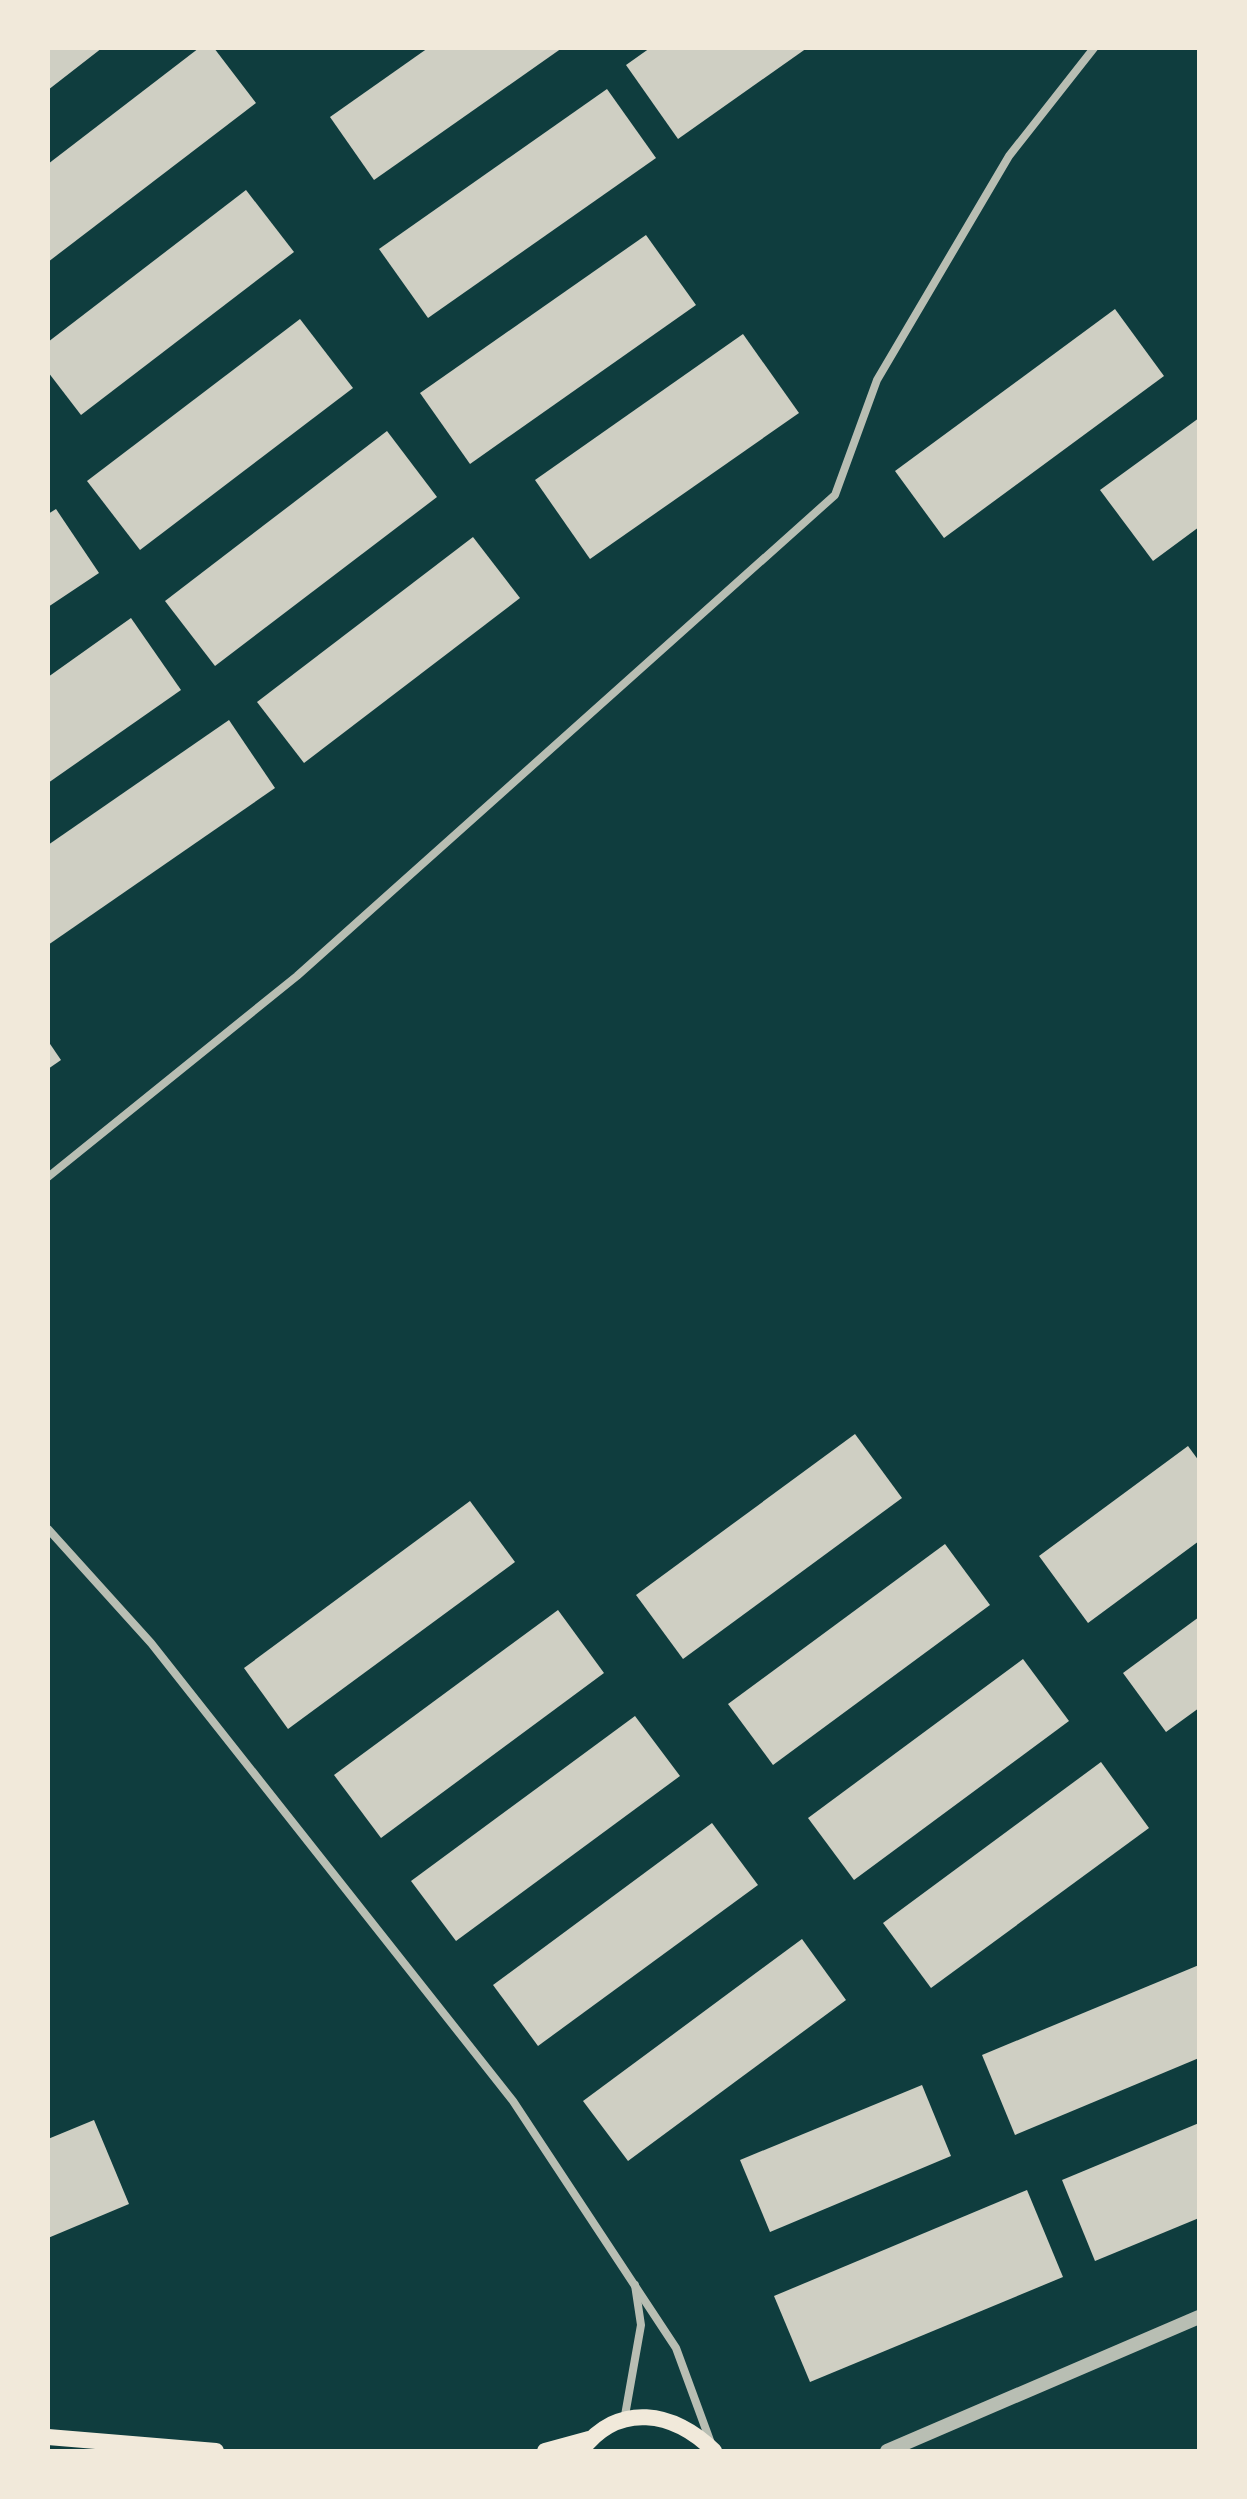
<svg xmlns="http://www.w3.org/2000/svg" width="1247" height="2499" font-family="Montserrat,sans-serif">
	<rect width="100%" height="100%" fill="#0f3d3e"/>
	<!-- building -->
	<g fill="#cfcfc3">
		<polygon points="48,48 102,48 48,90"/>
		<polygon points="199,48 214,48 256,103 48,262 48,164"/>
		<polygon points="428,48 562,48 374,180 330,117"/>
		<polygon points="650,48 807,48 678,139 626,65"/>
		<polygon points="607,89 656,158 428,318 379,249"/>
		<polygon points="246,190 294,252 81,415 48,372 48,342"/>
		<polygon points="646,235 696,305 470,464 420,393"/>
		<polygon points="1115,309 1164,376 944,538 895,471"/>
		<polygon points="300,319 353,388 140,550 87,481"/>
		<polygon points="743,334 799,413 590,559 535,480"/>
		<polygon points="1199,418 1199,527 1153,561 1100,490"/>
		<polygon points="387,431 437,497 215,666 165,601"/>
		<polygon points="56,509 99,573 48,607 48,514"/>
		<polygon points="473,537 520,598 304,763 257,702"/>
		<polygon points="131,618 181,690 48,783 48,677"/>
		<polygon points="229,720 275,788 48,945 48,845"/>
		<polygon points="48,1041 61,1060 48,1069"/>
		<polygon points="855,1434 902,1498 683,1659 636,1595"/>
		<polygon points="1188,1446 1199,1461 1199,1541 1088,1623 1039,1556"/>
		<polygon points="470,1501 515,1562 288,1729 244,1668"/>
		<polygon points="945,1544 990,1605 773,1765 728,1704"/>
		<polygon points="558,1610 604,1673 381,1838 334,1775"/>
		<polygon points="1199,1617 1199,1708 1166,1732 1123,1673"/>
		<polygon points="1023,1659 1069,1721 854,1880 808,1818"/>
		<polygon points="635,1716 680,1776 456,1941 411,1881"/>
		<polygon points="1101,1762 1149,1828 931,1988 883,1923"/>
		<polygon points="712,1823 758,1885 538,2046 493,1985"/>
		<polygon points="802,1939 846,2000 628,2161 583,2101"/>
		<polygon points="1199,1965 1199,2058 1015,2135 982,2055"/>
		<polygon points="922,2085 951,2156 770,2232 740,2160"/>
		<polygon points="94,2120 129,2204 48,2238 48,2139"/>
		<polygon points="1199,2123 1199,2218 1095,2261 1062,2180"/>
		<polygon points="1027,2190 1063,2277 810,2382 774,2296"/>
	</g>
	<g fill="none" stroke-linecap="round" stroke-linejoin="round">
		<!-- minor -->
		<g stroke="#b8beb3" stroke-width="8">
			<polyline points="48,1177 297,976 835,495 877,380 1009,156 1094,48"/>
			<polyline points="48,1529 151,1643 513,2101 676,2348 712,2446"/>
			<polyline points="624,2421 641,2325 635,2285"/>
		</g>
		<!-- tertiary -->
		<polyline stroke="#b8beb3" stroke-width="14" points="887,2451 1199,2317"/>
		<!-- secondary -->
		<g stroke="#f1e9da" stroke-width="16">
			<polyline points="48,2437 216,2451"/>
			<polyline points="545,2451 589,2439"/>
			<path d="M581,2451C618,2401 674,2411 714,2451"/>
		</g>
	</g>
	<!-- border -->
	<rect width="1247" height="2499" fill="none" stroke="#f1e9da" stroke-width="100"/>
</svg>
